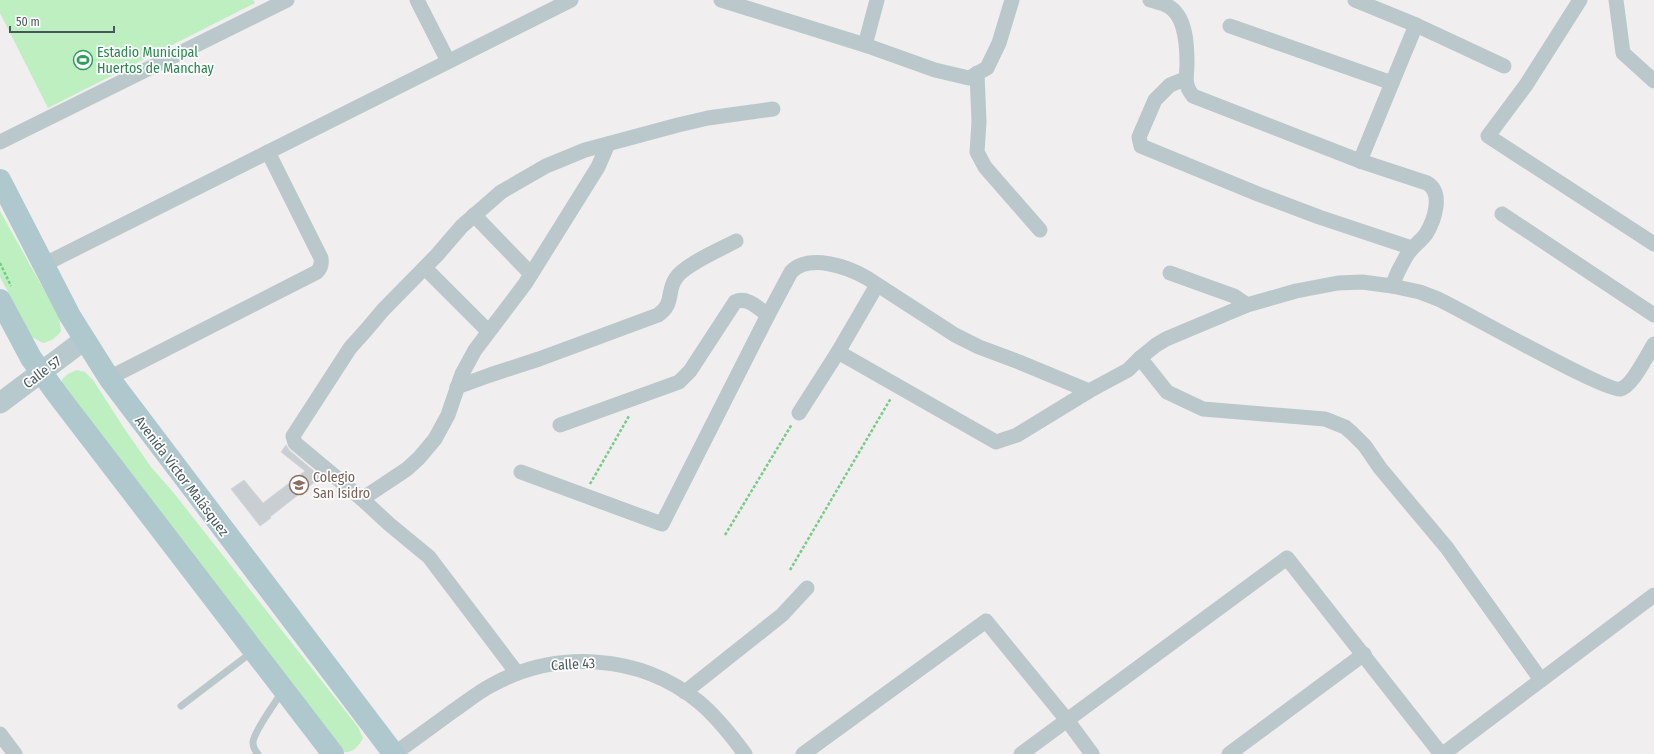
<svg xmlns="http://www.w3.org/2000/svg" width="1654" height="754" font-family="'Fira Sans Condensed',sans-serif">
	<rect width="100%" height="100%" fill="#f1eeef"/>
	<!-- green -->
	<g fill="#bdefc0">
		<polygon points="0,0 253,0 255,3 48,108 0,13"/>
		<path d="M0,211L59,317L61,331C56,338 51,341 43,343L32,337L0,277Z"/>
		<path d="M77,370L85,372L93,380L124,428L151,467L173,492L358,727L363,738C359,747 351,754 341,752L61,383C63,375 70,373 77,370Z"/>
	</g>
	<!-- building -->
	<polygon fill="#c8ced1" stroke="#d2d7da" points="286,445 289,450 321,477 270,517 271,518 260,526 231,489 244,480 263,503 305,471 281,452"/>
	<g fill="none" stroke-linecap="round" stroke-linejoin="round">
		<!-- path -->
		<g stroke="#75cc86" stroke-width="2.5" stroke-dasharray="3 2" stroke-linecap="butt">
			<polyline points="0,263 11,286"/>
			<polyline points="590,484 629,416"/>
			<polyline points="725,535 792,424"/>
			<polyline points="790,570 891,398"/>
		</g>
		<!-- lane -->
		<g stroke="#bac8cb" stroke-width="7">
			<polyline points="181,706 252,652"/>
			<path d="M258,754C255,751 253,746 253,742C254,731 275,703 282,692"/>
		</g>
		<!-- street -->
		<g stroke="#bac8cb" stroke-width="15">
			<polyline points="417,0 448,61"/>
			<polyline points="721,0 865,45 935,70 969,78 987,68 999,43 1012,0"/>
			<path d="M1150,0C1156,2 1163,3 1168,6C1186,16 1187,45 1187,63C1187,78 1183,83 1193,96L1360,161L1427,183C1444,193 1434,221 1426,234C1420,242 1412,247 1407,255C1401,265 1396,275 1392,286"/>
			<polyline points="1355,0 1416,25 1392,83"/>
			<polyline points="1580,0 1526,85 1488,136 1654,244"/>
			<polyline points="1616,0 1623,53 1654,81"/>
			<polyline points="1416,25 1504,66"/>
			<polyline points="1230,26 1392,83 1360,161"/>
			<polyline points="865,45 877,0"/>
			<polyline points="977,73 979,122 977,152 985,167 1040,230"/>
			<polyline points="1185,79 1170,85 1155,100 1139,137 1141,146 1258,194 1319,217 1412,248"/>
			<polyline points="0,142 287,0"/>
			<polyline points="1502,214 1654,315"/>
			<polyline points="474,215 531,274"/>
			<polyline points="43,265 571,0"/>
			<polyline points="425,268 488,331"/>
			<polyline points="1170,273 1234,296 1247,305"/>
			<polyline points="838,352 996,442 1017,435 1089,391 1128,370 1140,358"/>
			<path d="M109,378L317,272C321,268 322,264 321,258L268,152"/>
			<path d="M457,387L490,375L539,359L658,315C675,303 666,292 676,278C684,265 721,249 736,241"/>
			<polyline points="799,413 838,352 877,285"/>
			<path d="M560,425L679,382L690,371L735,302C747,296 758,308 768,315"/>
			<path d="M521,472L662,524L768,315L791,272C809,253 848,267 867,278L955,335L979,347L1019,362L1089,391"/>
			<polyline points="362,499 407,469 419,458 435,439 448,415 462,374 475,350 525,284 598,167 608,144"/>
			<polyline points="517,673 429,557 389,524 362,499 295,443 293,436 350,348 367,329 383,310 437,255 462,226 501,192 546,166 585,150 678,125 708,118 773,109"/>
			<path d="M1541,680L1447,548L1380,468L1365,446L1352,433L1345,427L1325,419L1203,409L1167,392L1140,358L1156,345L1166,339L1247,305L1296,291L1338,283L1362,282L1392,286L1420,292L1438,299C1462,310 1606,392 1620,389C1632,387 1647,355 1654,344"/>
			<polyline points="685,692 782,615 807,588"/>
			<polyline points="0,734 15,754"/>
			<path d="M394,754C413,740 433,726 453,711C465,703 477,693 490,686C556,649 640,654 699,702C717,717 731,735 745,754"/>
			<polyline points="803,754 986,621 1067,720 1092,754"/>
			<polyline points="1021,754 1287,558 1441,754"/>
			<polyline points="1229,754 1364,654"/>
			<polyline points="1443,754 1654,595"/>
		</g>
		<!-- secondary -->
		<polyline stroke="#b7c9cd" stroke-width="21" points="0,403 84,340"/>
		<!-- primary -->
		<g stroke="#aec8cd" stroke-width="22">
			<polyline points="0,180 70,316 109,378 394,754"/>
			<polyline points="0,300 31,358 57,394 333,754"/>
		</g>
	</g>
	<!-- icons -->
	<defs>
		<symbol id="stadium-ring" viewBox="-11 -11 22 22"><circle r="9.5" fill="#fff" stroke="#2e9e5b" stroke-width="1.5"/><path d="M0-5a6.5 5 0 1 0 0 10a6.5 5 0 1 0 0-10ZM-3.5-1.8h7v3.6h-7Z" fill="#2e9e5b"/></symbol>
		<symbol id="school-ring" viewBox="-11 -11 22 22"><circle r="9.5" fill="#fff" stroke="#8d6e63" stroke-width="1.5"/><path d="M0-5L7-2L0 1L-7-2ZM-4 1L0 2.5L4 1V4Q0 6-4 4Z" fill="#8d6e63"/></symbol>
	</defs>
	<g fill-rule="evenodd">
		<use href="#stadium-ring" x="72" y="49" width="22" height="22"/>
		<use href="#school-ring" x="288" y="474" width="22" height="22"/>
	</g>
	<g text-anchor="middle" stroke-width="3.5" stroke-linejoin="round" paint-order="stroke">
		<!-- leisure labels -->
		<g font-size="14" fill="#27864d" stroke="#fff" text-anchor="start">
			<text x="97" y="57">Estadio Municipal<tspan x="97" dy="16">Huertos de Manchay</tspan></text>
		</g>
		<!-- street labels -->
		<g font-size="14" fill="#47585c" stroke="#fff">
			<text transform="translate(42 372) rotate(-37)" y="5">Calle 57</text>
			<text transform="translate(182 476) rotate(53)" y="5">Avenida Victor Malásquez</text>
			<text transform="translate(573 664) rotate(-3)" y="5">Calle 43</text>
		</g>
		<!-- education labels -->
		<g font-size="14" fill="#785e54" stroke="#fff" text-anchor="start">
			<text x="313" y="482">Colegio<tspan x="313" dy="16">San Isidro</tspan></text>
		</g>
	</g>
	<!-- scale -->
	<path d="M10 26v6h104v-6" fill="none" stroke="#47585c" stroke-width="2"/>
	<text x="16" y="26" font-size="12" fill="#47585c" stroke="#ffffff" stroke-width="3" paint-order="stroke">50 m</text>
</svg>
